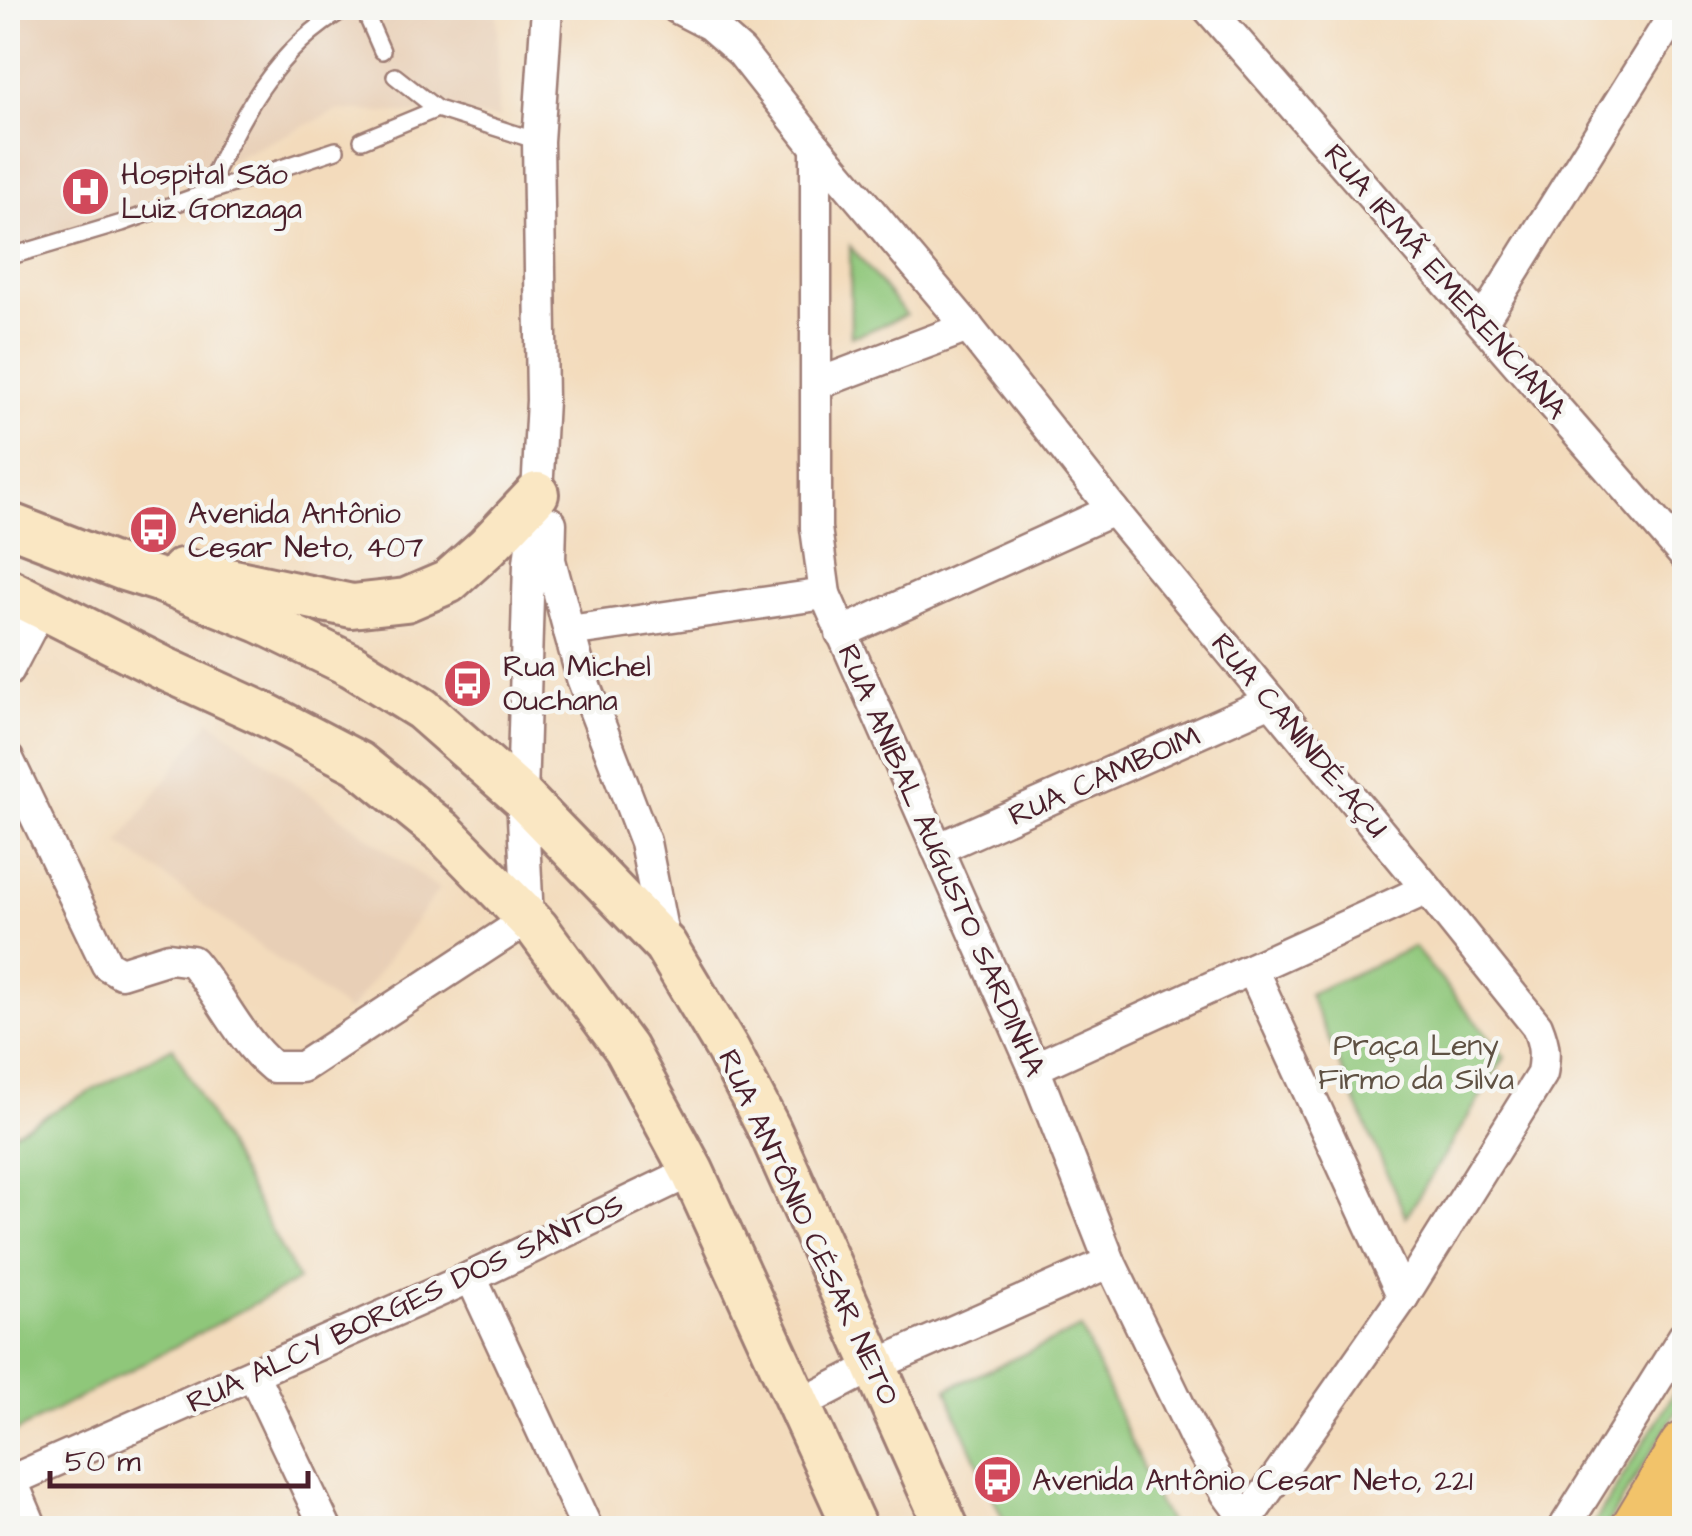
<svg xmlns="http://www.w3.org/2000/svg" width="1692" height="1536" font-family="'Architects Daughter',sans-serif">
	<rect width="100%" height="100%" fill="#f6f6f2"/>
	<filter id="ink" filterUnits="userSpaceOnUse"><feTurbulence type="fractalNoise" baseFrequency=".01" numOctaves="2"/><feDisplacementMap in="SourceGraphic" scale="20" xChannelSelector="R" yChannelSelector="G"/><feConvolveMatrix kernelMatrix="1 2 1 2 8 2 1 2 1" color-interpolation-filters="sRGB"/></filter>
	<filter id="wash" filterUnits="userSpaceOnUse"><feTurbulence type="fractalNoise" baseFrequency=".0048" numOctaves="4" result="noise"/><feDisplacementMap in="SourceGraphic" scale="40" xChannelSelector="R" yChannelSelector="G"/><feGaussianBlur stdDeviation="2.25" result="paint"/><feColorMatrix in="noise" values="0 0 0 0 0 0 0 0 0 0 0 0 0 0 0 0 0 1.4 0 .05"/><feComposite in="paint" operator="in"/></filter>
	<g filter="url(#wash)">
		<rect width="100%" height="100%" fill="#f3dbbc"/>
		<!-- built -->
		<g fill="#e8cfb6">
			<polygon points="8,8 497,8 499,118 339,110 8,264"/>
			<polygon points="210,720 439,889 349,1012 119,843"/>
		</g>
		<!-- green -->
		<g fill="#8fc77a" stroke="#6c7352" stroke-width="2.5">
			<polygon points="850,246 906,315 861,334 851,336"/>
			<polygon points="1414,947 1505,1057 1406,1217 1309,994"/>
			<polygon points="173,1047 298,1280 8,1436 8,1136"/>
			<polygon points="1081,1328 1157,1501 1172,1528 1007,1528 955,1412 947,1389"/>
			<polygon points="1684,1377 1684,1399 1605,1528 1591,1528"/>
		</g>
	</g>
	<g filter="url(#ink)">
		<g fill="none" stroke-linecap="round" stroke-linejoin="round">
			<defs>
				<g id="lane">
					<polyline points="367,8 368,19 382,51"/>
					<polyline points="395,76 437,109 538,141"/>
					<polyline points="362,140 437,109"/>
					<path d="M205,193C239,120 274,48 347,8"/>
					<polyline points="8,257 122,223 205,193 336,150"/>
				</g>
				<g id="street">
					<path d="M677,8L710,25L741,52L816,147L968,327L1113,510L1427,889L1537,1026C1545,1046 1545,1053 1542,1074L1403,1297L1246,1521"/>
					<polyline points="1208,8 1684,555"/>
					<polyline points="816,147 816,528 825,594 1034,1068 1110,1262 1195,1438 1227,1494 1252,1528"/>
					<polyline points="1482,322 1678,8"/>
					<polyline points="817,384 968,327"/>
					<polyline points="551,523 550,560 569,631 582,678 645,842 665,945"/>
					<polyline points="569,631 825,594"/>
					<polyline points="841,633 1113,510"/>
					<polyline points="8,671 41,608"/>
					<path d="M8,759L107,965L121,973L169,958L192,961C221,995 238,1038 273,1067H302L528,919L522,797L529,563L537,494L542,400L538,141L547,8"/>
					<polyline points="937,849 1271,701"/>
					<polyline points="1252,969 1403,1297"/>
					<polyline points="1034,1068 1427,889"/>
					<polyline points="471,1277 587,1528"/>
					<polyline points="253,1374 326,1528"/>
					<polyline points="799,1405 874,1366 1110,1262"/>
					<polyline points="12,1481 32,1528"/>
					<polyline points="8,1482 471,1277 692,1171"/>
					<polyline points="1564,1528 1684,1336"/>
				</g>
				<g id="secondary">
					<polyline points="8,524 124,569 159,580 260,621 351,665 422,709 522,797 665,945 728,1050 769,1129 947,1528"/>
					<polyline points="182,570 352,606 406,600 448,582 487,547 537,494"/>
					<polyline points="8,590 163,668 268,716 358,763 443,832 537,928 626,1049 692,1171 855,1528"/>
				</g>
				<polyline id="primary" points="1635,1528 1684,1446"/>
			</defs>
			<!-- lane casing -->
			<use href="#lane" stroke="#9e7d74" stroke-width="20"/>
			<!-- street casing -->
			<use href="#street" stroke="#9e7d74" stroke-width="35"/>
			<!-- secondary casing -->
			<use href="#secondary" stroke="#9e7d74" stroke-width="48"/>
			<!-- primary casing -->
			<use href="#primary" stroke="#9e7d74" stroke-width="52"/>
			<!-- lane -->
			<use href="#lane" stroke="#fff" stroke-width="15"/>
			<!-- street -->
			<use href="#street" stroke="#fff" stroke-width="30"/>
			<!-- secondary -->
			<use href="#secondary" stroke="#fae7c3" stroke-width="42"/>
			<!-- primary -->
			<use href="#primary" stroke="#f2c36a" stroke-width="48"/>
		</g>
	</g>
	<!-- icons -->
	<defs>
		<symbol id="hospital-disc" viewBox="-11 -11 22 22"><circle r="9.5" fill="#d1495b" stroke="#f6f6f2"/><path d="M-5-5h3v3.5h4V-5h3V5h-3V1.5h-4V5h-3Z" fill="#fff"/></symbol>
		<symbol id="bus-disc" viewBox="-11 -11 22 22"><circle r="9.5" fill="#d1495b" stroke="#f6f6f2"/><path d="M-5-6H5V4H4V6H2V4H-2V6H-4V4H-5ZM-3.5-4V0h7V-4ZM-3.5 1.2v1.5H-2V1.2ZM2 1.2v1.5H3.5V1.2Z" fill="#fff"/></symbol>
	</defs>
	<g fill-rule="evenodd">
		<use href="#hospital-disc" x="58" y="164" width="55" height="55"/>
		<use href="#bus-disc" x="126" y="502" width="55" height="55"/>
		<use href="#bus-disc" x="440" y="656" width="55" height="55"/>
		<use href="#bus-disc" x="970" y="1452" width="55" height="55"/>
	</g>
	<g text-anchor="middle" stroke-width="9" stroke-linejoin="round" paint-order="stroke">
		<!-- poi labels -->
		<g font-size="30" fill="#4a1f2b" stroke="#f6f6f2" text-anchor="start">
			<text x="121" y="184">Hospital São<tspan x="121" dy="34">Luiz Gonzaga</tspan></text>
			<text x="188" y="523">Avenida Antônio<tspan x="188" dy="34">Cesar Neto, 407</tspan></text>
			<text x="503" y="676">Rua Michel<tspan x="503" dy="34">Ouchana</tspan></text>
			<text x="1032" y="1490">Avenida Antônio Cesar Neto, 221</text>
		</g>
		<!-- street labels -->
		<g font-size="30" fill="#4a1f2b" stroke="#f6f6f2">
			<text transform="translate(1446 281) rotate(49)" y="10">RUA IRMÃ EMERENCIANA</text>
			<text transform="translate(1300 735) rotate(50)" y="10">RUA CANINDÉ-AÇU</text>
			<text transform="translate(1104 775) rotate(-24)" y="10">RUA CAMBOIM</text>
			<text transform="translate(942 860) rotate(66)" y="10">RUA ANIBAL AUGUSTO SARDINHA</text>
			<text transform="translate(809 1227) rotate(65)" y="10">RUA ANTÔNIO CÉSAR NETO</text>
			<text transform="translate(405 1303) rotate(-25)" y="10">RUA ALCY BORGES DOS SANTOS</text>
		</g>
		<!-- park labels -->
		<g font-size="30" fill="#5f5143" stroke="#f6f6f2">
			<text x="1416" y="1055">Praça Leny<tspan x="1416" dy="34">Firmo da Silva</tspan></text>
		</g>
	</g>
	<!-- margin -->
	<rect width="1692" height="1536" fill="none" stroke="#f6f6f2" stroke-width="40"/>
	<!-- scale -->
	<path d="M50 1471v15h258v-15" fill="none" stroke="#4a1f2b" stroke-width="5"/>
	<text x="65" y="1471" font-size="30" fill="#4a1f2b" stroke="#f6f6f2" stroke-width="8" paint-order="stroke">50 m</text>
</svg>
